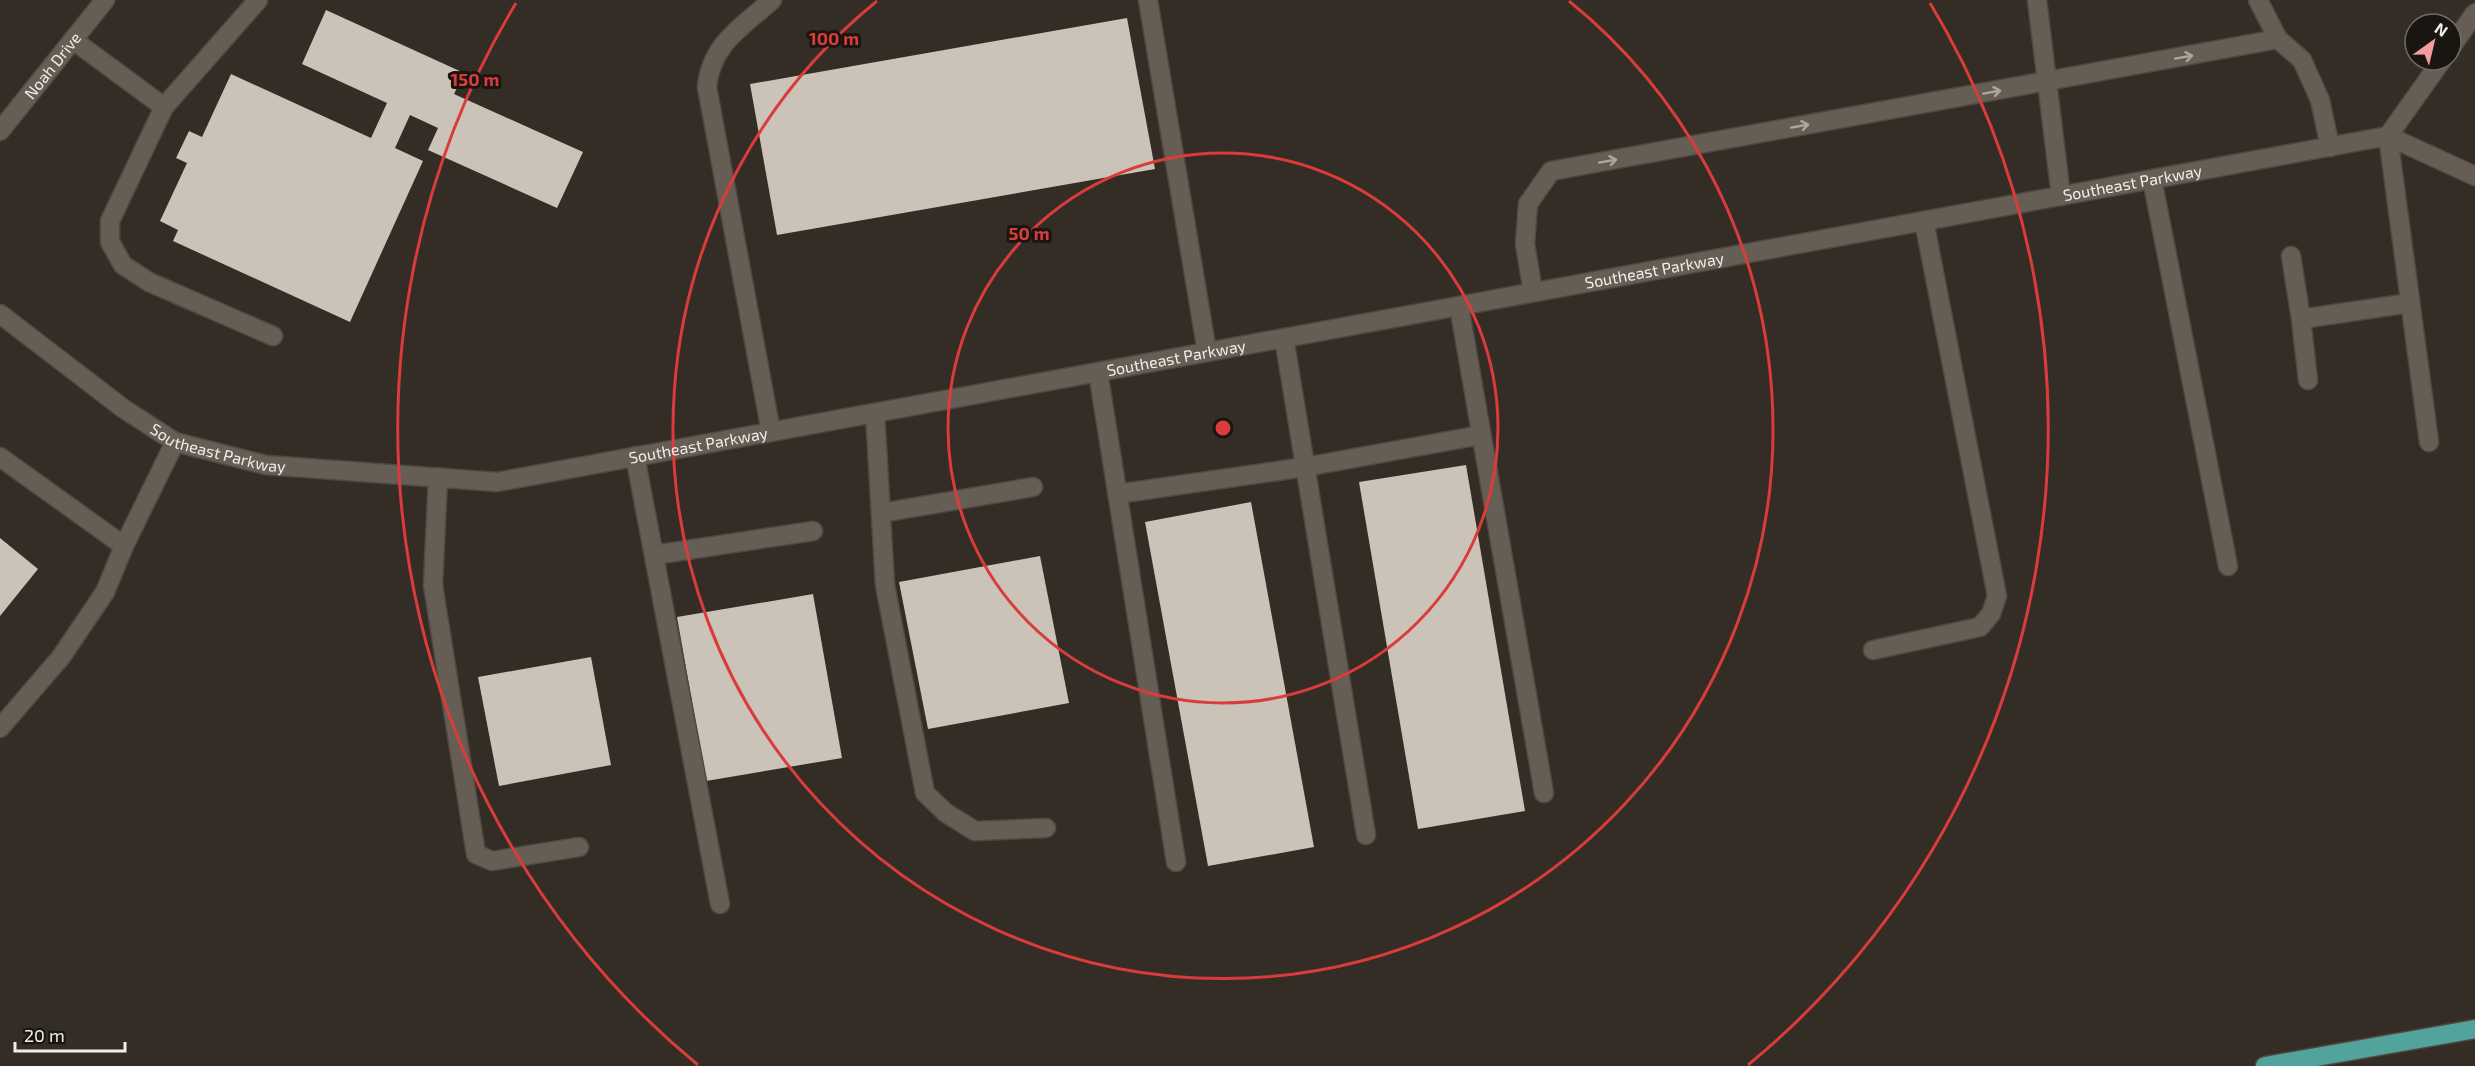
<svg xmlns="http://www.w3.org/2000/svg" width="2475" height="1066" font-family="'Exo 2',sans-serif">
	<rect width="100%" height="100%" fill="#342d25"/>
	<!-- building -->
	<g fill="#cbc2b8">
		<polygon points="326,10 464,73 454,94 583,152 557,208 428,150 438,128 410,115 395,148 423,161 350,322 173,241 178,230 160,221 187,163 176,158 189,131 202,137 231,74 371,138 387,103 302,64"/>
		<polygon points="1127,18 1155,169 777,235 750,84"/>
		<polygon points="1466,465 1525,811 1418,829 1359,482"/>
		<polygon points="1251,502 1314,847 1208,866 1145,522"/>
		<polygon points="0,538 38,569 0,616"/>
		<polygon points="1040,556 1069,703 928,729 899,582"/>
		<polygon points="813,594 842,758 706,781 677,617"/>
		<polygon points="591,657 611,765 499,786 478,677"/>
	</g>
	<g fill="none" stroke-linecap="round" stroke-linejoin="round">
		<defs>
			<g id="lane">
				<polyline points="258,0 164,107 110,221 110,242 123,265 149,282 273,336"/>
				<polyline points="1148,0 1207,352"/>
				<polyline points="2037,0 2061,196"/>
				<polyline points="2258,0 2278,39 2302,60 2320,100 2330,147"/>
				<polyline points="73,40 164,107"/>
				<polyline points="2451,47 2475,13"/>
				<polyline points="2388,136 2475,176"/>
				<polyline points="2152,179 2228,566"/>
				<polyline points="2291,256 2301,319"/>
				<polyline points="1533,292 1525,244 1528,204 1551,171 2278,39"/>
				<polyline points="1459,306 1544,793"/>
				<polyline points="1284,338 1366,835"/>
				<polyline points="1098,372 1176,862"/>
				<polyline points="2308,380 2301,319 2410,303"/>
				<polyline points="875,413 885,585 925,793 946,813 975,831 1046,828"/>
				<path d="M771,432L707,87C711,44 742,27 772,0"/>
				<polyline points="2429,442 2388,136 2442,60"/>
				<polyline points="635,456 720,904"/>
				<polyline points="0,457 124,546"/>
				<polyline points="438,477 433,585 476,854 492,861 579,847"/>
				<polyline points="1117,494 1305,467 1481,435"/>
				<polyline points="881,513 1033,487"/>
				<polyline points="654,555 813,531"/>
				<polyline points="1873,650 1980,627 1991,614 1997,596 1924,221"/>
				<polyline points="0,728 61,657 105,592 124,546 175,442"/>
			</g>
			<g id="street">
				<path id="s1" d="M0,131L105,0"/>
				<path id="s2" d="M0,314L124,409L175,442L266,465L497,482L2388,136"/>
			</g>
			<polyline id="primary" points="2265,1066 2475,1029"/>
		</defs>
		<!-- lane casing -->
		<use href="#lane" stroke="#4f4942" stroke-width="21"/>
		<!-- street casing -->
		<use href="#street" stroke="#4f4942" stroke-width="21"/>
		<!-- primary casing -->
		<use href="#primary" stroke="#4f4942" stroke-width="21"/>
		<!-- lane -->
		<use href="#lane" stroke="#665e55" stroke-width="18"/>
		<!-- street -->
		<use href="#street" stroke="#665e55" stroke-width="18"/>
		<!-- primary -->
		<use href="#primary" stroke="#52a39c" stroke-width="18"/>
	</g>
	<!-- one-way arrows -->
	<defs><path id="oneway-shaft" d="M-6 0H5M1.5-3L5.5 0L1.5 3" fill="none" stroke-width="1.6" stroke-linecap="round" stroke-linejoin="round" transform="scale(1.5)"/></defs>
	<g stroke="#aca69e">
		<use href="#oneway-shaft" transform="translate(2184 57) rotate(-10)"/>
		<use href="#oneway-shaft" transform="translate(1992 92) rotate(-10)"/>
		<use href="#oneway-shaft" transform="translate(1800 126) rotate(-10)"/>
		<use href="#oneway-shaft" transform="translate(1608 161) rotate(-10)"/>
	</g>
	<!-- distance rings -->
	<g fill="none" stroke="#d93c3b" stroke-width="3">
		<circle cx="1223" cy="428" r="275"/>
		<path d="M1569 1A550 550 0 1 1 877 1"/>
		<path d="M698 1065A825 825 0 0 1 516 3M1930 3A825 825 0 0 1 1748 1065"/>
	</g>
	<g text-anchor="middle" stroke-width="6" stroke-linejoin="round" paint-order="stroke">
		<!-- street labels -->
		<g font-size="16" fill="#f2ede8" stroke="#191612">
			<text dy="6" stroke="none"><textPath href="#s1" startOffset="84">Noah Drive</textPath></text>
			<text dy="6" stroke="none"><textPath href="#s2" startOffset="2205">Southeast Parkway</textPath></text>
			<text dy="6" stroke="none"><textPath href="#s2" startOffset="1719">Southeast Parkway</textPath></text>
			<text dy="6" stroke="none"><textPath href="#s2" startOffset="1233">Southeast Parkway</textPath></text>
			<text dy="6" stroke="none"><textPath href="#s2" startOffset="260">Southeast Parkway</textPath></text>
			<text dy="6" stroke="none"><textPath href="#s2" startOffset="747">Southeast Parkway</textPath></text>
		</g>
	</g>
	<circle cx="1223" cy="428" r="9" fill="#d93c3b" stroke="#191612" stroke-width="3"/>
	<g font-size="18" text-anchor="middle" font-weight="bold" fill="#d93c3b" stroke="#191612" stroke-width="6" stroke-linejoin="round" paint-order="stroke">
		<text x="834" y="45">100 m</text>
		<text x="475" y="86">150 m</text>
		<text x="1029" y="240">50 m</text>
	</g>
	<!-- north arrow -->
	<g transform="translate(2433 42) rotate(34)"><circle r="28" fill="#191612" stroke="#706c68" stroke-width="1.5"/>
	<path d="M0-4.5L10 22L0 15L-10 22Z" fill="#f49b9f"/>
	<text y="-9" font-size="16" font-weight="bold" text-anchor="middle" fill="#f2ede8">N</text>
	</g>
	<!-- scale -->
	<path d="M15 1042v9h110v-9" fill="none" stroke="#f2ede8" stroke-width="3"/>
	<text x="24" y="1042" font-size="18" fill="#f2ede8" stroke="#191612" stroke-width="4.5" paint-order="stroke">20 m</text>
</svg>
